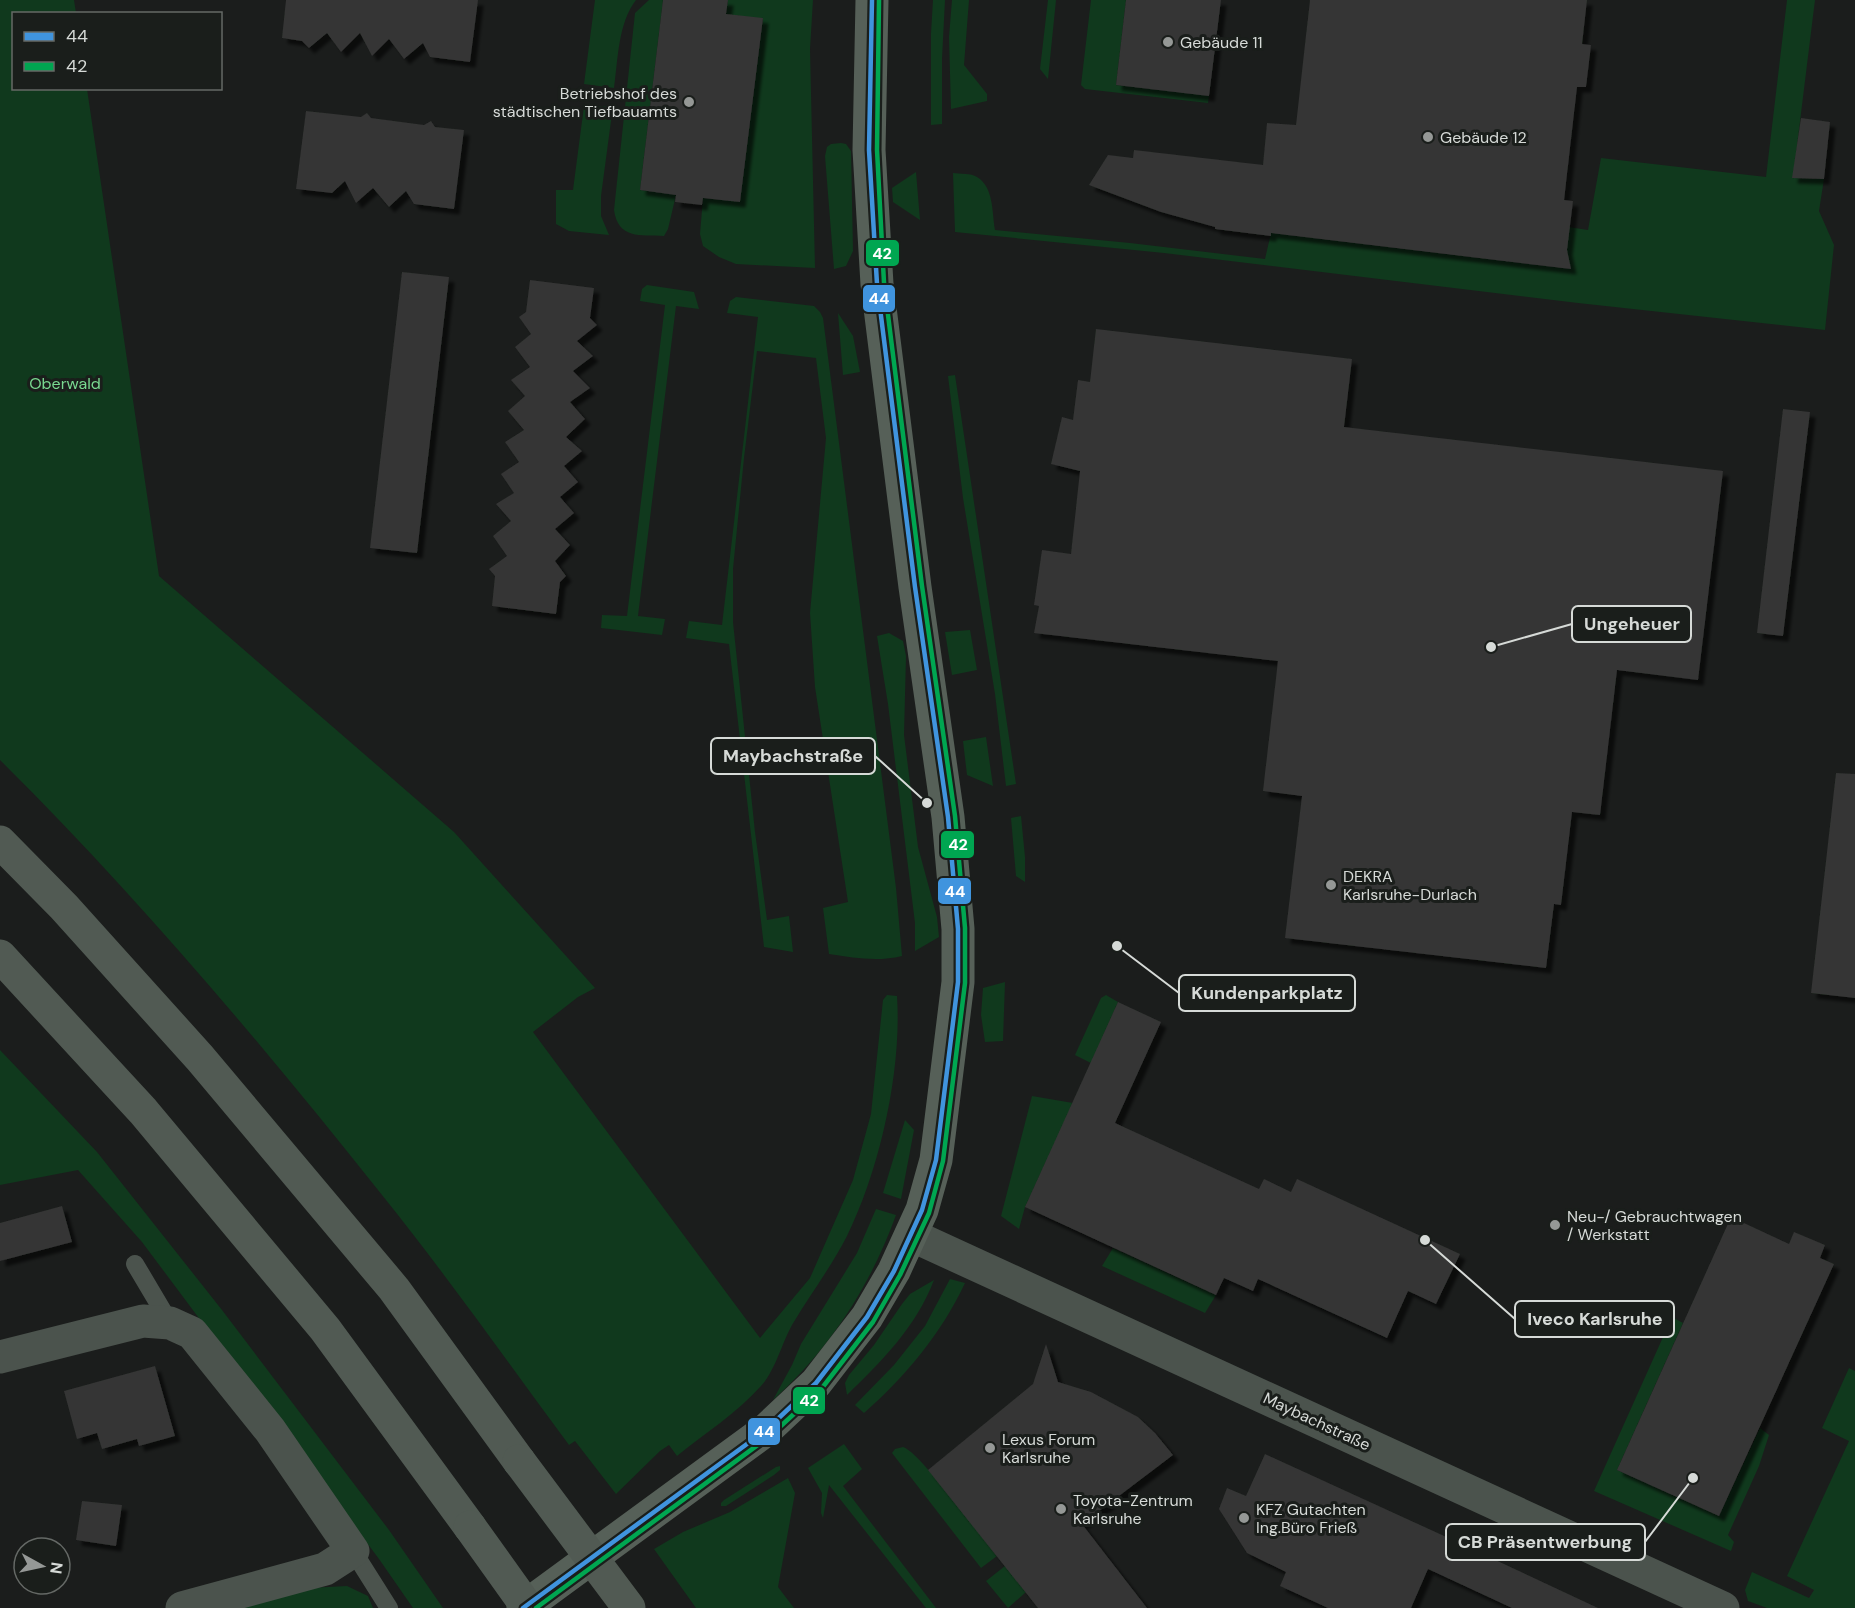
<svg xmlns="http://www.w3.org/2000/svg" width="1855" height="1608" font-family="'DM Sans',sans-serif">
	<defs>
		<filter id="shadow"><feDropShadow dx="5.5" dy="5.5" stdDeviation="1.5" flood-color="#0009"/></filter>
	</defs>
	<rect width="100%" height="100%" fill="#1b1d1c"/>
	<!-- green -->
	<g fill="#10391d">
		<path d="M0,0H74L76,13L14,14V88L87,89L159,576L454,832L595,988L578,997L533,1032L760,1338L810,1278L853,1180L871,1114L883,1000L887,995L897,996C902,1070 880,1169 847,1236C831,1267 810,1295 792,1325C782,1343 775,1371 761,1386C737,1413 704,1434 677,1456L669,1445L660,1451L616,1494L575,1441L569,1445C507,1361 447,1276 382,1195C262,1044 137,896 0,760Z"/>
		<path d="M595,0H636C618,23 618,60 614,88L584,84Z"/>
		<path d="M649,0H663L640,190L676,195L668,229L664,236C640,235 618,239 614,210L635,13Z"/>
		<polygon points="728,0 813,0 810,49 815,268 736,264 719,257 703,246 700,234 703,198 740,202 763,19 726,14"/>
		<polygon points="933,0 945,0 942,59 942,124 931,125 931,33"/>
		<polygon points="952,0 969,0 964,65 987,94 987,101 951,109 949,37"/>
		<polygon points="1048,0 1056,0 1048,79 1040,69"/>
		<polygon points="1091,0 1126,0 1116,85 1209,96 1208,103 1085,89 1081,85"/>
		<path d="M1787,0H1815L1793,178L1824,179L1819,211L1834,245L1825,330L1578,303L1164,253L955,232L953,173C960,174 971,173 977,177C994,187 992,213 995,230L1130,243L1265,259L1271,233L1570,269L1562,226L1588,230L1601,158L1766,177Z"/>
		<polygon points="584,106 613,106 601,196 601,216 609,235 569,231 556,224 556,190 573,190"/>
		<polygon points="841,143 846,144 851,151 853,251 846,266 834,269 825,156 827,147 831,144"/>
		<polygon points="916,172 920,220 893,202 892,188"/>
		<polygon points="647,285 694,292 699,309 676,306 638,616 665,619 662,635 601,628 602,615 627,616 665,305 640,301 642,289"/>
		<path d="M736,297L814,306L820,312L823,318L896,888L902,956C878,962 854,958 829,954L823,908L848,902L815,687L810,613L826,438L816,358L757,351L744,458L733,569V622L755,832L767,920L789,916L793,952L764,947L729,644L686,638L689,621L722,625L758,317L727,313L730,301Z"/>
		<polygon points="838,313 853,336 860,372 843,375"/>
		<polygon points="955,375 1016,784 1006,786 995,694 963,498 948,376"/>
		<polygon points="970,630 977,670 952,675 945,632"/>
		<polygon points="889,633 903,641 906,656 904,735 918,847 937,917 939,937 915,951 915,923 888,704 877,636"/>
		<polygon points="986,737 993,786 967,775 963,741"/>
		<polygon points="1021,816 1025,857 1025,882 1016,876 1011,818"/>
		<polygon points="1005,982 1003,1041 985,1042 981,1015 983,988"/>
		<polygon points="1106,995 1118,1002 1091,1063 1075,1055 1101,998"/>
		<polygon points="0,1050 97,1152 222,1310 389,1530 443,1608 413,1608 379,1559 142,1242 78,1170 0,1185"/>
		<polygon points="1032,1096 1073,1103 1025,1207 1019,1229 1001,1216"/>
		<polygon points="905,1120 914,1130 901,1199 883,1193"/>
		<path d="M876,1209L896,1215C871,1285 829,1350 773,1400L792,1365L801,1344L857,1253Z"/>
		<polygon points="1113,1248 1216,1295 1205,1313 1102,1266"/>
		<path d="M950,1279L965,1283C941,1334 906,1376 864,1413L855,1405L894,1365L925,1326Z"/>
		<path d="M934,1280C916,1327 882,1361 847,1395L845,1383L849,1375L874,1345L902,1304L910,1294Z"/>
		<polygon points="1672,1317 1683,1323 1617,1470 1719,1516 1760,1428 1769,1435 1759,1466 1728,1535 1734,1542 1731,1551 1594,1491"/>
		<polygon points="1849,1368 1855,1371 1855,1608 1767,1608 1748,1601 1745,1590 1752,1572 1809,1598 1814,1590 1787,1576 1849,1441 1822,1428"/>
		<polygon points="844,1444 862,1469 843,1486 936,1608 926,1608 829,1485 823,1518 821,1513 822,1493 808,1468"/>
		<path d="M903,1447C919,1451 982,1538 997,1556L981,1568L892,1453L895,1449Z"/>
		<polygon points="780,1466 780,1470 774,1475 726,1506 721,1506 721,1503 724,1500 776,1467"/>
		<polygon points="788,1478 795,1493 778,1587 794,1608 696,1608 654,1549 683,1532 730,1512"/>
		<polygon points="1005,1566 1026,1592 1008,1608 986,1581"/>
		<polygon points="347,1586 368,1596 373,1608 236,1608 309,1588"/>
	</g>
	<!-- building -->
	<g fill="#343534" filter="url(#shadow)">
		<polygon points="286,0 478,0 470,62 430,57 423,43 404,59 389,39 372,56 360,33 341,52 327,33 309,48 302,41 282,38"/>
		<polygon points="663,0 728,0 726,14 763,18 740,202 703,198 702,205 675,202 676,195 640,190"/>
		<polygon points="1126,0 1221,0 1209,96 1116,85"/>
		<polygon points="1310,0 1587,0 1582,44 1591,45 1586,87 1577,87 1564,200 1573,201 1567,250 1571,269 1271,233 1271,236 1215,229 1215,227 1161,212 1089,185 1108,155 1133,158 1134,150 1263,165 1267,123 1296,125"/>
		<polygon points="306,111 361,117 367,113 371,118 424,125 431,121 435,127 464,130 454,209 414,204 406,191 389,207 373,188 356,203 345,181 332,193 296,189"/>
		<polygon points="1801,118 1830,122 1824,179 1792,178"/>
		<polygon points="402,272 449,277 417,553 370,548"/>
		<polygon points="530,280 594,288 590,318 597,325 577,341 593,356 573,371 590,388 570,402 585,419 566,437 582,451 564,466 578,482 560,497 574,513 555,529 570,545 555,561 566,576 560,582 556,614 492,606 495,576 489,569 507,556 493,536 511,521 496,504 514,493 501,474 519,462 505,442 524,430 508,411 525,396 511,380 530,367 515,347 531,334 519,317 526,312"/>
		<polygon points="1096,329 1352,359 1344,427 1723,471 1698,680 1617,670 1600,815 1572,812 1561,905 1554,904 1546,968 1285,938 1302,796 1263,791 1278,661 1034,633 1039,606 1034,605 1042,550 1071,554 1080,471 1051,464 1062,417 1073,420 1078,380 1090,382"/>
		<polygon points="1783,409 1810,412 1783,636 1757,633"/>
		<polygon points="1836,773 1855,774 1855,998 1811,993"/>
		<polygon points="1118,1002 1161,1022 1115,1123 1259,1189 1264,1179 1291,1192 1297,1179 1460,1254 1436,1304 1408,1291 1387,1338 1258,1279 1253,1291 1224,1278 1216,1295 1025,1207"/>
		<polygon points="62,1206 72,1242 0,1261 0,1223"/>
		<polygon points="1731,1217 1789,1244 1794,1232 1825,1245 1820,1258 1834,1264 1719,1516 1617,1470"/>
		<polygon points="1046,1344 1058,1382 1091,1392 1138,1417 1155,1433 1173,1455 1082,1524 1147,1608 1038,1608 928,1470 1033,1384"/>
		<polygon points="155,1366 175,1436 139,1446 137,1439 102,1449 97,1433 77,1439 64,1391"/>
		<polygon points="1265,1454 1442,1535 1598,1608 1512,1608 1428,1569 1411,1608 1328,1608 1280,1586 1286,1572 1247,1553 1219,1509 1227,1488 1246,1496"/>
		<polygon points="82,1501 122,1505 116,1546 76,1540"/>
	</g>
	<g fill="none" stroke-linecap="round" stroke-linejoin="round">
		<!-- service -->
		<g stroke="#4b534d" stroke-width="18">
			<polyline points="135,1264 170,1323"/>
			<polyline points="353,1551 389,1608"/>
		</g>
		<!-- minor -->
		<g stroke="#4b534d" stroke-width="33">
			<polyline points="911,1235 1723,1608"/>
			<polyline points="0,1357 143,1321 170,1323 192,1333 270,1430 353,1551 325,1569 182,1608"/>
		</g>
		<!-- secondary -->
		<polyline stroke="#566058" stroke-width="33" points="523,1608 766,1430 816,1383 867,1317 894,1271 922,1210 936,1160 958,982 958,929 948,817 915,587 877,284 869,150 872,0"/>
		<!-- motorway -->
		<g stroke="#515a53" stroke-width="33">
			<polyline points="0,842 64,907 200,1058 394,1289 519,1461"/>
			<polyline points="0,956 143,1111 325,1329 470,1527"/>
		</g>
		<!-- motorway-bridge -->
		<g stroke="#515a53" stroke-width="33">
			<polyline points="519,1461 629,1608"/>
			<polyline points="470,1527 528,1608"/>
		</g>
		<defs>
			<polyline id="bus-1" points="523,1608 766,1430 816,1383 867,1317 894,1271 922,1210 936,1160 958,982 958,929 948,817 915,587 877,284 869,150 872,0"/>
			<polyline id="bus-2" points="536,1608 770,1436 822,1388 873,1322 900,1275 929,1213 943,1161 965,983 965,928 955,816 922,586 884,283 877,150 879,0"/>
		</defs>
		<!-- bus-1 casing -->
		<use href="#bus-1" stroke="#1a1e1b" stroke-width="9"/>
		<!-- bus-2 casing -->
		<use href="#bus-2" stroke="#1a1e1b" stroke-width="9"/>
		<!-- bus-1 -->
		<use href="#bus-1" stroke="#4094de" stroke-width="4.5"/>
		<!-- bus-2 -->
		<use href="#bus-2" stroke="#00a651" stroke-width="4.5"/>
	</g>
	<!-- markers -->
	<g fill="#959896" stroke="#1a1e1b" stroke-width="2">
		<circle cx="1168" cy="42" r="6"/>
		<circle cx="689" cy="102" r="6"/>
		<circle cx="1428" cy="137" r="6"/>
		<circle cx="1331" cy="885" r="6"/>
		<circle cx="1555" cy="1225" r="6"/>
		<circle cx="990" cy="1448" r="6"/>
		<circle cx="1061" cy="1509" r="6"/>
		<circle cx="1244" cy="1518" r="6"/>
	</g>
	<g text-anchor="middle" stroke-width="6" stroke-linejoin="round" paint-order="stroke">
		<!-- poi labels -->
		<g font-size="16" fill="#d6dad7" stroke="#1a1e1b" text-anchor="start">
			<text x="1180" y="48">Gebäude 11</text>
			<text x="677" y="99" text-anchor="end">Betriebshof des<tspan x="677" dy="18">städtischen Tiefbauamts</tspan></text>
			<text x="1440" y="143">Gebäude 12</text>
			<text x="1343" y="882">DEKRA<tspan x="1343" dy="18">Karlsruhe-Durlach</tspan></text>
			<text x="1567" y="1222">Neu-/ Gebrauchtwagen<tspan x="1567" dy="18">/ Werkstatt</tspan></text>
			<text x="1002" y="1445">Lexus Forum<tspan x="1002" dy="18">Karlsruhe</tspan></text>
			<text x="1073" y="1506">Toyota-Zentrum<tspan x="1073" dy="18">Karlsruhe</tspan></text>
			<text x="1256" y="1515">KFZ Gutachten<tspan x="1256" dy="18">Ing.Büro Frieß</tspan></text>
		</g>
		<!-- park labels -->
		<g font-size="16" fill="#79d990" stroke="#1a1e1b">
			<text x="65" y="389">Oberwald</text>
		</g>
		<!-- street labels -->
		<g font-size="16" fill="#d6dad7" stroke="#1a1e1b">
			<text transform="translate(1317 1421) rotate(25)" y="6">Maybachstraße</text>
		</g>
	</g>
	<!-- callouts -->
	<path fill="none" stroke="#d6dad7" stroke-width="2" d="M1491 647L1572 624M927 803L875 756M1117 946L1179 993M1425 1240L1515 1319M1693 1478L1645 1542"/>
	<g fill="#d6dad7" stroke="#1a1e1b" stroke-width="2">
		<circle cx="1491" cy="647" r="6"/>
		<circle cx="927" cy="803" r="6"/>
		<circle cx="1117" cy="946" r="6"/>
		<circle cx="1425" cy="1240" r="6"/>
		<circle cx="1693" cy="1478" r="6"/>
	</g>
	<g fill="#1a1e1b" stroke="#d6dad7" stroke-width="2">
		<rect x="1572" y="606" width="119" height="36" rx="6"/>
		<rect x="711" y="738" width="164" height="36" rx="6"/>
		<rect x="1179" y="975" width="176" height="36" rx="6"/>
		<rect x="1515" y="1301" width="159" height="36" rx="6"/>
		<rect x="1446" y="1524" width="199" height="36" rx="6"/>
	</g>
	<g font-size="18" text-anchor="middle" font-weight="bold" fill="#d6dad7">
		<text x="1632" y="630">Ungeheuer</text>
		<text x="793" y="762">Maybachstraße</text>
		<text x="1267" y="999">Kundenparkplatz</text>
		<text x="1595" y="1325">Iveco Karlsruhe</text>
		<text x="1545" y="1548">CB Präsentwerbung</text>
	</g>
	<g stroke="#1a1e1b" stroke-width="2">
		<rect x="865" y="239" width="35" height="28" rx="6" fill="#00a651"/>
		<rect x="862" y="284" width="34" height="29" rx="6" fill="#4094de"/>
		<rect x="940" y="830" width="35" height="29" rx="6" fill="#00a651"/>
		<rect x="937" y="877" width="35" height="28" rx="6" fill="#4094de"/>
		<rect x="792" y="1386" width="34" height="29" rx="6" fill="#00a651"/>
		<rect x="747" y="1417" width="34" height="29" rx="6" fill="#4094de"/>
	</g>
	<g font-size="16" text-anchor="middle" font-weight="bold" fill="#fff">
		<text x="882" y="259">42</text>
		<text x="879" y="304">44</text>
		<text x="958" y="850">42</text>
		<text x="955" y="897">44</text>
		<text x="809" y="1406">42</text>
		<text x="764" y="1437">44</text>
	</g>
	<!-- legend -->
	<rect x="12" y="12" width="210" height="78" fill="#1a1e1b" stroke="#656966" stroke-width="1.5"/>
	<rect x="24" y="32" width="30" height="9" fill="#4094de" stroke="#656966" stroke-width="1.5"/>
	<text x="66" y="42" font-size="18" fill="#d6dad7">44</text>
	<rect x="24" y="62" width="30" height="9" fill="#00a651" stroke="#656966" stroke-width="1.5"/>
	<text x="66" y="72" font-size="18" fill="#d6dad7">42</text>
	<!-- north arrow -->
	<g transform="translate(42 1566) rotate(98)"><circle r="28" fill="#1a1e1b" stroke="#656966" stroke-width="1.5"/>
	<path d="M0-4.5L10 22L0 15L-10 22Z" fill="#959896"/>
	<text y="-9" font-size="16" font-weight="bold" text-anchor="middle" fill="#d6dad7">N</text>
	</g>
</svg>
